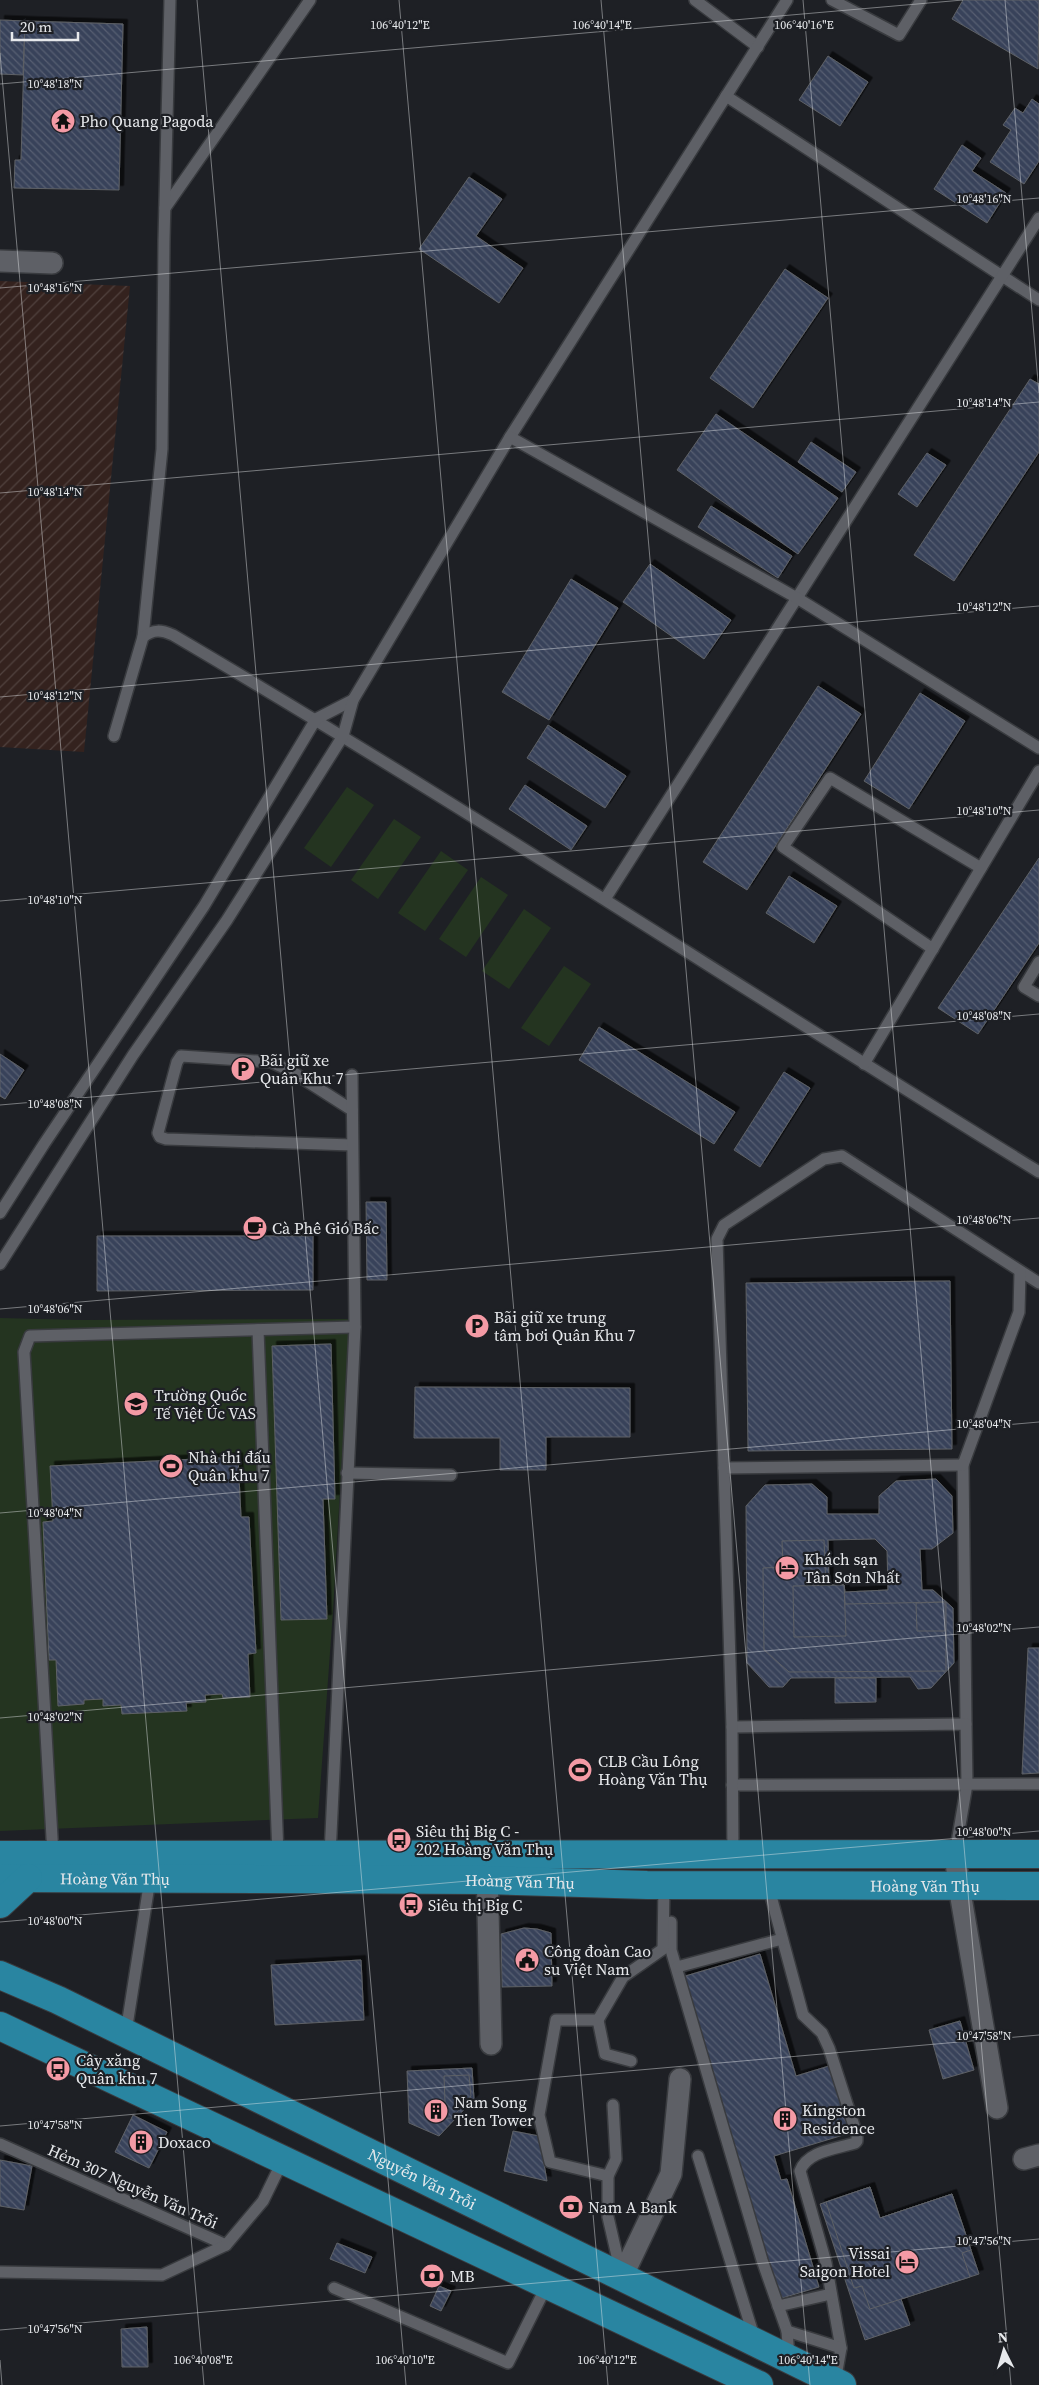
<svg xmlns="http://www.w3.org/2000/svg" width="1039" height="2385" font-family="'Source Serif 4',serif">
	<defs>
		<pattern id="industrial-furrows" width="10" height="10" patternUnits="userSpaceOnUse" patternTransform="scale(1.25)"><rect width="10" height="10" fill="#34221e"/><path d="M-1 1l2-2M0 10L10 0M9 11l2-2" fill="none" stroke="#51423f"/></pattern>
		<pattern id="building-back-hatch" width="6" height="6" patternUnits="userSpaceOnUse" patternTransform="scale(1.25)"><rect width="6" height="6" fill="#39435a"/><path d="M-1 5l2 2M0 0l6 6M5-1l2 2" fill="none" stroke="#565e72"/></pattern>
		<filter id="shadow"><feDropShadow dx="4.5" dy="-4.5" stdDeviation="0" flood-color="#0009"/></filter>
	</defs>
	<rect width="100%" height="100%" fill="#1e2025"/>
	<!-- industrial -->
	<polygon fill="url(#industrial-furrows)" points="0,281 130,286 84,752 0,747"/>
	<!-- park -->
	<g fill="#243420">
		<polygon points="347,787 374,805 331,867 304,848"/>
		<polygon points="394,819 421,837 378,899 351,880"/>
		<polygon points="441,851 468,870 425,931 398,913"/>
		<polygon points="481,877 508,895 466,957 439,939"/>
		<polygon points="524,909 551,928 509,989 482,971"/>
		<polygon points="564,966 591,984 549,1046 521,1028"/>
		<polygon points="0,1318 78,1320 350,1319 333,1611 318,1818 0,1831"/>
	</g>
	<!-- building -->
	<g fill="url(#building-back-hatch)" stroke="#5e6166" fill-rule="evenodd" filter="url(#shadow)">
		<polygon points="963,0 1039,0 1038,69 952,19"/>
		<polygon points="0,20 25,21 23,75 0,74"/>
		<polygon points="25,21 123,24 119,190 14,188 15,160 21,160"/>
		<polygon points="828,56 868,82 840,126 799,100"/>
		<polygon points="1032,99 1039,104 1039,161 1024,184 990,162 1011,130 1003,125 1015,108 1023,113"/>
		<polygon points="962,145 981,158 972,171 1006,193 987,223 934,189"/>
		<polygon points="469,177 502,199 476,236 523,268 499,303 419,249"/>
		<polygon points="785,269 828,298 753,408 710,378"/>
		<polygon points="1030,379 1039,384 1039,452 954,581 914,555"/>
		<polygon points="716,414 838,498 798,554 677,470"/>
		<polygon points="811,442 856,472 842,492 798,462"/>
		<polygon points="927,453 946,465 917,507 898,494"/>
		<polygon points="711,506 792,556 778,578 698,527"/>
		<polygon points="650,564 731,620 704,659 623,602"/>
		<polygon points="571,579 618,608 549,720 502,692"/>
		<polygon points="818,686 861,714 747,890 703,862"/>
		<polygon points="920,693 965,721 909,809 864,781"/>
		<polygon points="548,725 626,776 605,808 527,758"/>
		<polygon points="525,785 587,826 571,850 509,809"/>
		<polygon points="1039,858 1039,943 978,1034 938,1008"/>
		<polygon points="789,876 837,906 814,943 766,913"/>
		<polygon points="599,1027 735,1112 714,1144 579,1060"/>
		<polygon points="0,1054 24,1070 5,1099 0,1096"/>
		<polygon points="784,1072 810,1088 760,1167 734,1150"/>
		<polygon points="366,1202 386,1202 387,1280 367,1280"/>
		<polygon points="97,1236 313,1236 313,1290 97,1291"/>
		<polygon points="950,1281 952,1449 748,1451 746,1283"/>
		<polygon points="331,1344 335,1499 323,1499 327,1619 281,1620 272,1346"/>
		<polygon points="415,1387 630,1388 630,1437 546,1437 546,1470 500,1470 500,1438 414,1438"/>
		<polygon points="238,1457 241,1517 249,1517 256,1653 248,1654 250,1697 223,1698 222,1694 205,1695 206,1702 186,1703 187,1711 122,1714 121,1705 103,1706 103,1699 84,1700 84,1704 58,1706 56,1660 49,1660 43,1522 53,1521 50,1466"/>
		<path d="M936,1479L952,1496L953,1533L932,1549H920L922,1590H933L953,1608L954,1663L931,1688L918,1689L910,1677L791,1678L783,1687H769L747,1663L746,1506L765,1485L812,1484L827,1497V1514H879V1496L896,1481ZM875,1539L887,1551L888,1590L845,1592L844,1585H829L828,1540Z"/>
		<polygon points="824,1540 826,1586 844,1585 845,1604 946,1602 946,1671 789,1672 764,1650 763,1568 783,1567 782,1541"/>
		<polygon points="844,1585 846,1636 794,1637 793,1586"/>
		<polygon points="945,1602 945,1631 917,1631 916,1603"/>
		<polygon points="1028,1648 1039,1648 1039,1773 1022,1774"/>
		<polygon points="835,1678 876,1678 876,1702 835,1703"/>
		<polygon points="524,1928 537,1929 551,1933 552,1986 502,1987 501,1934"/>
		<polygon points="760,1954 796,2076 829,2066 850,2133 774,2156 781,2180 787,2179 819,2287 779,2299 682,1977"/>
		<polygon points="361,1960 364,2020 275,2025 271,1965"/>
		<polygon points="960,2021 974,2070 943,2079 929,2030"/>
		<polygon points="472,2068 474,2099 439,2136 409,2123 407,2071"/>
		<polygon points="469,2075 471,2096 452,2118 432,2119 432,2103 445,2102 444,2076"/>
		<polygon points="133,2115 167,2132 149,2168 115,2152"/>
		<polygon points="513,2131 539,2136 547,2181 504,2171"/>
		<polygon points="0,2160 32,2166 24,2210 0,2206"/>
		<polygon points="870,2187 880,2218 952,2194 979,2274 901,2299 910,2325 865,2340 820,2204"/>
		<polygon points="870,2187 880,2218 952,2194 971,2250 962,2253 970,2277 870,2309 862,2286 854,2288 826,2202"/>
		<polygon points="337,2243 372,2257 365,2273 330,2259"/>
		<polygon points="439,2286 451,2291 441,2311 430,2306"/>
		<polygon points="147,2327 148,2367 122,2367 121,2329"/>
	</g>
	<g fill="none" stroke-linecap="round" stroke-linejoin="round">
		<defs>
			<g id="service">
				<polyline points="695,0 758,47"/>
				<polyline points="832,0 899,35 921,0"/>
				<polyline points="726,96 1039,300"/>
				<polyline points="165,208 310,0"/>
				<polyline points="510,437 787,0"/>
				<polyline points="143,637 162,449 164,240 170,0"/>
				<path d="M114,736L143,637C154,629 161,630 173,635C466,807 749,994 1039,1172"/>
				<polyline points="605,899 1039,218"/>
				<polyline points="933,949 783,847 830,778 981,868"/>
				<polyline points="1039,962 1024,987 1039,996"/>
				<polyline points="864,1064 1039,771"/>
				<polyline points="352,1145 166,1139 160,1137 158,1133 177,1062 181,1056 271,1062 291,1071 352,1110"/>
				<polyline points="0,1213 44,1144 204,906 316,719 353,700"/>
				<polyline points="0,1264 133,1055 227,920 343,736 353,700 510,437 797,598 1039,748"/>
				<polyline points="258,1330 278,1855"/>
				<polyline points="724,1468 717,1239 724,1225 824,1159 842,1156 1039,1283"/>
				<polyline points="347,1473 451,1475"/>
				<polyline points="966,1724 963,1465 1019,1312 1020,1272"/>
				<polyline points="732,1727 966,1724 967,1784 955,1854"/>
				<polyline points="732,1785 1039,1784"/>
				<polyline points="733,1854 732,1727 724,1468 963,1465"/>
				<polyline points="53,1855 24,1352 30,1336 355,1327"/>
				<polyline points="330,1855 355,1327 352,1075"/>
				<path d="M768,1885L803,2015L822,2033L829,2048L857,2135V2141L855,2143C836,2149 807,2151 800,2171L826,2263L841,2348L835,2382"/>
				<polyline points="671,1922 671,1950 762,2260 787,2331"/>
				<polyline points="677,1967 782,1939"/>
				<polyline points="598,2020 605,2054 631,2061"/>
				<polyline points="126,2032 150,1879"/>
				<polyline points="0,2144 226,2245"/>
				<polyline points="698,2156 755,2340"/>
				<polyline points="608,2176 616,2159 613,2105"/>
				<polyline points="0,2272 162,2275 226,2245 263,2201 283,2160"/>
				<polyline points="621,2273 608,2217 608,2176 550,2162 539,2115 556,2020 598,2020 623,1977 663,1949 664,1885"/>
				<polyline points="334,2288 508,2363 547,2285"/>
				<polyline points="778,2306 831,2294"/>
				<polyline points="789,2357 787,2331 841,2348"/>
			</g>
			<g id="minor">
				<polyline points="0,261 52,263"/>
				<polyline points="955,1854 959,1886 997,2108"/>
				<polyline points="487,1865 491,2044"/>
				<polyline points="1024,2159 1039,2155"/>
				<polyline points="622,2277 671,2174 680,2079"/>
			</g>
			<g id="primary">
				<polyline points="0,1855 1039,1854"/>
				<path id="s1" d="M0,1878L487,1880L647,1885L1039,1886"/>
				<polyline points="0,1904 28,1878"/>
				<path id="s2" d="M0,1975L58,2000L842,2385"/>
				<polyline points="0,2026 759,2385"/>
			</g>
		</defs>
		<!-- service casing -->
		<use href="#service" stroke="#393b3f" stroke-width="14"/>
		<!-- minor casing -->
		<use href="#minor" stroke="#393b3f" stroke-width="24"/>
		<!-- primary casing -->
		<use href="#primary" stroke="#393b3f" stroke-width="30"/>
		<!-- service -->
		<use href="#service" stroke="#5e6066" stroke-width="11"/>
		<!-- minor -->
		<use href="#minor" stroke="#5e6066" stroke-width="21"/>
		<!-- primary -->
		<use href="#primary" stroke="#2985a1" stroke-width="28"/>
	</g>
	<!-- ticks -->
	<path fill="none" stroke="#e7e9ec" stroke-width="1" stroke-opacity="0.45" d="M197,0L406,2385M399,0L608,2385M601,0L810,2385M803,0L1011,2385M1005,0L1039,393M0,53L204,2385M0,84L963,0M0,288L1039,198M0,493L1039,402M0,697L1039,606M0,901L1039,810M0,1105L1039,1014M0,1309L1039,1218M0,1513L1039,1422M0,1718L1039,1627M0,1922L1039,1831M0,2126L1039,2035M0,2330L1039,2239M0,2360L2,2385"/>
	<!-- icons -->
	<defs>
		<symbol id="temple-disc" viewBox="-11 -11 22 22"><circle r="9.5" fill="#f49aa5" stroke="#1e2025"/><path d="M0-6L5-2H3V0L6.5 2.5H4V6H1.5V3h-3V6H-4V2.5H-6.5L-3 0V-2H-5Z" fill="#111"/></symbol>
		<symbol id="parking-disc" viewBox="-11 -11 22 22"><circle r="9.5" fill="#f49aa5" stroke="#1e2025"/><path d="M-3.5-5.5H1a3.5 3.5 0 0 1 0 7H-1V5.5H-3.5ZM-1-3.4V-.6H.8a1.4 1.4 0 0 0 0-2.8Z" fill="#111"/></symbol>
		<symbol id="cafe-disc" viewBox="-11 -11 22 22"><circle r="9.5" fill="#f49aa5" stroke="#1e2025"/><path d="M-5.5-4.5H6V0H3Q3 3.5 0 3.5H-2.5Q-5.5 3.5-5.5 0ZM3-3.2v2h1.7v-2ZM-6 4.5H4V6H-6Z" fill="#111"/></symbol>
		<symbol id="school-disc" viewBox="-11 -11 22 22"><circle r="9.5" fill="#f49aa5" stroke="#1e2025"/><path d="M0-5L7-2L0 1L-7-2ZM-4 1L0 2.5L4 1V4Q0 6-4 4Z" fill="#111"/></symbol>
		<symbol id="stadium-disc" viewBox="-11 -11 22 22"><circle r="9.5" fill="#f49aa5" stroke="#1e2025"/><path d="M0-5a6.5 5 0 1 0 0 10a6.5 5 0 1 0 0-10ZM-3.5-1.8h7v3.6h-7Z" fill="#111"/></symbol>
		<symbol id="hotel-disc" viewBox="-11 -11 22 22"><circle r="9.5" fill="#f49aa5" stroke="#1e2025"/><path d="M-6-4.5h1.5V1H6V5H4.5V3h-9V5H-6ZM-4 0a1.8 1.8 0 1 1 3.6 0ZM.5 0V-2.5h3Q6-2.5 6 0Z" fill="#111"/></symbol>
		<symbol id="bus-disc" viewBox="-11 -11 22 22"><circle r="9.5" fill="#f49aa5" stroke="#1e2025"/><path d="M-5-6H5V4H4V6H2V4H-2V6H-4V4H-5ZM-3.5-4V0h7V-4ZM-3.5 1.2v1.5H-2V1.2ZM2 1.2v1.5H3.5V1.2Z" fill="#111"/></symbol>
		<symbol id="civic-disc" viewBox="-11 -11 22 22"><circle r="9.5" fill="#f49aa5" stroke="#1e2025"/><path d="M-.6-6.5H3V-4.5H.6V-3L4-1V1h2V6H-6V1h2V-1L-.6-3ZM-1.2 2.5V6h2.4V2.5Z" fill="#111"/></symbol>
		<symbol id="building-disc" viewBox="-11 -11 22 22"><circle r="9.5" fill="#f49aa5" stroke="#1e2025"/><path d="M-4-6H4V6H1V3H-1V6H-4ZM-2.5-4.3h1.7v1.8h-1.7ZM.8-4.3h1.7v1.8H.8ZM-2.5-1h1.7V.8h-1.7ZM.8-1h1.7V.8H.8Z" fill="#111"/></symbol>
		<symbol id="bank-disc" viewBox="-11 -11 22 22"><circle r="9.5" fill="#f49aa5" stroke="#1e2025"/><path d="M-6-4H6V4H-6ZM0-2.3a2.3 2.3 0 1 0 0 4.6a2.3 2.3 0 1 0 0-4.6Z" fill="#111"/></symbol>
	</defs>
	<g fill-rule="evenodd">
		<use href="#temple-disc" x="49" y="107" width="28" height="28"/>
		<use href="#parking-disc" x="229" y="1055" width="28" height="28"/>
		<use href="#cafe-disc" x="241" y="1214" width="28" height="28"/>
		<use href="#parking-disc" x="463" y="1312" width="28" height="28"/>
		<use href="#school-disc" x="122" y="1390" width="28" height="28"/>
		<use href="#stadium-disc" x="157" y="1452" width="28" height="28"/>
		<use href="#hotel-disc" x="773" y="1554" width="28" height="28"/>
		<use href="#stadium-disc" x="566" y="1756" width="28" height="28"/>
		<use href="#bus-disc" x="385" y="1826" width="28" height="28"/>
		<use href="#bus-disc" x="397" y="1891" width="28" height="28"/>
		<use href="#civic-disc" x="513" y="1946" width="28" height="28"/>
		<use href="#bus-disc" x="44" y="2055" width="28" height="28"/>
		<use href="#building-disc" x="422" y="2097" width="28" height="28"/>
		<use href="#building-disc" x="771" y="2105" width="28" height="28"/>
		<use href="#building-disc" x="127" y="2128" width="28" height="28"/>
		<use href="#bank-disc" x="557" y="2193" width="28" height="28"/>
		<use href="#hotel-disc" x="893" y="2248" width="28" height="28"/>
		<use href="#bank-disc" x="418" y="2262" width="28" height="28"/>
	</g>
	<g text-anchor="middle" stroke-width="4.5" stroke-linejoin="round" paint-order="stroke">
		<!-- poi labels -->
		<g font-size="16" fill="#e7e9ec" stroke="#1e2025" text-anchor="start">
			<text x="80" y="127">Pho Quang Pagoda</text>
			<text x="260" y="1066">Bãi giữ xe<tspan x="260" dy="18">Quân Khu 7</tspan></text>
			<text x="272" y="1234">Cà Phê Gió Bấc</text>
			<text x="494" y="1323">Bãi giữ xe trung<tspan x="494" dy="18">tâm bơi Quân Khu 7</tspan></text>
			<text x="154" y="1401">Trường Quốc<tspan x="154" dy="18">Tế Việt Úc VAS</tspan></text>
			<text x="188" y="1463">Nhà thi đấu<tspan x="188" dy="18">Quân khu 7</tspan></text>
			<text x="804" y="1565">Khách sạn<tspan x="804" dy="18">Tân Sơn Nhất</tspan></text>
			<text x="598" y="1767">CLB Cầu Lông<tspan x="598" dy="18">Hoàng Văn Thụ</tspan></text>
			<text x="416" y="1837">Siêu thị Big C -<tspan x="416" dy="18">202 Hoàng Văn Thụ</tspan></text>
			<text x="428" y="1911">Siêu thị Big C</text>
			<text x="544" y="1957">Công đoàn Cao<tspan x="544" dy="18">su Việt Nam</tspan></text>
			<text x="76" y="2066">Cây xăng<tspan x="76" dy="18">Quân khu 7</tspan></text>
			<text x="454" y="2108">Nam Song<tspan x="454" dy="18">Tien Tower</tspan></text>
			<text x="802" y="2116">Kingston<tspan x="802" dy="18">Residence</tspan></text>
			<text x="158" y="2148">Doxaco</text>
			<text x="588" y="2213">Nam A Bank</text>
			<text x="890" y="2259" text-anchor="end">Vissai<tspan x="890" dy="18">Saigon Hotel</tspan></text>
			<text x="450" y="2282">MB</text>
		</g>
		<!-- street labels -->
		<g font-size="16" fill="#e7e9ec" stroke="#1e2025">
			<text dy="6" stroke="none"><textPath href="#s1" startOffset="115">Hoàng Văn Thụ</textPath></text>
			<text dy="6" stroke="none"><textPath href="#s1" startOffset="520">Hoàng Văn Thụ</textPath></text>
			<text dy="6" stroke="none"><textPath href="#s1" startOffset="925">Hoàng Văn Thụ</textPath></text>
			<text dy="6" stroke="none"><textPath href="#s2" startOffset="469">Nguyễn Văn Trỗi</textPath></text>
			<text transform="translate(133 2186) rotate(24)" y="6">Hẻm 307 Nguyễn Văn Trỗi</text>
		</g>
	</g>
	<g font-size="12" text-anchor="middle" fill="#e7e9ec" stroke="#1e2025" stroke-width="4.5" stroke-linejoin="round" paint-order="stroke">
		<text x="400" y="29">106°40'12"E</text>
		<text x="602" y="29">106°40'14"E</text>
		<text x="804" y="29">106°40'16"E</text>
		<text x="55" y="88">10°48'18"N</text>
		<text x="984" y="203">10°48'16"N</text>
		<text x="55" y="292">10°48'16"N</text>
		<text x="984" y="407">10°48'14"N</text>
		<text x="55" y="496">10°48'14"N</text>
		<text x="984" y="611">10°48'12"N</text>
		<text x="55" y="700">10°48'12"N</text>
		<text x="984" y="815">10°48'10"N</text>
		<text x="55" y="904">10°48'10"N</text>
		<text x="984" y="1020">10°48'08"N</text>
		<text x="55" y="1108">10°48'08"N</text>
		<text x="984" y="1224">10°48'06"N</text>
		<text x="55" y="1313">10°48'06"N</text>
		<text x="984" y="1428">10°48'04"N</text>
		<text x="55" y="1517">10°48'04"N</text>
		<text x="984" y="1632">10°48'02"N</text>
		<text x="55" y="1721">10°48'02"N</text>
		<text x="984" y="1836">10°48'00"N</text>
		<text x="55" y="1925">10°48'00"N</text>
		<text x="984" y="2040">10°47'58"N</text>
		<text x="55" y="2129">10°47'58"N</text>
		<text x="984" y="2245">10°47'56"N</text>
		<text x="55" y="2333">10°47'56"N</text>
		<text x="203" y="2364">106°40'08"E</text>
		<text x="405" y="2364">106°40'10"E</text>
		<text x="607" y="2364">106°40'12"E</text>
		<text x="808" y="2364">106°40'14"E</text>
	</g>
	<!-- north arrow -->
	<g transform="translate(1004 2350) rotate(355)" stroke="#1e2025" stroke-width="4" paint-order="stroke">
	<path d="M0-4L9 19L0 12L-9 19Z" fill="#e7e9ec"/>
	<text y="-8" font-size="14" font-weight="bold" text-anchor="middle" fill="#e7e9ec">N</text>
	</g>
	<!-- scale -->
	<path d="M12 32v8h66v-8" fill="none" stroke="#e7e9ec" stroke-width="2.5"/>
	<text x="20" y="32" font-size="15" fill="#e7e9ec" stroke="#1e2025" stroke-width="4" paint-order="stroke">20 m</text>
</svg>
